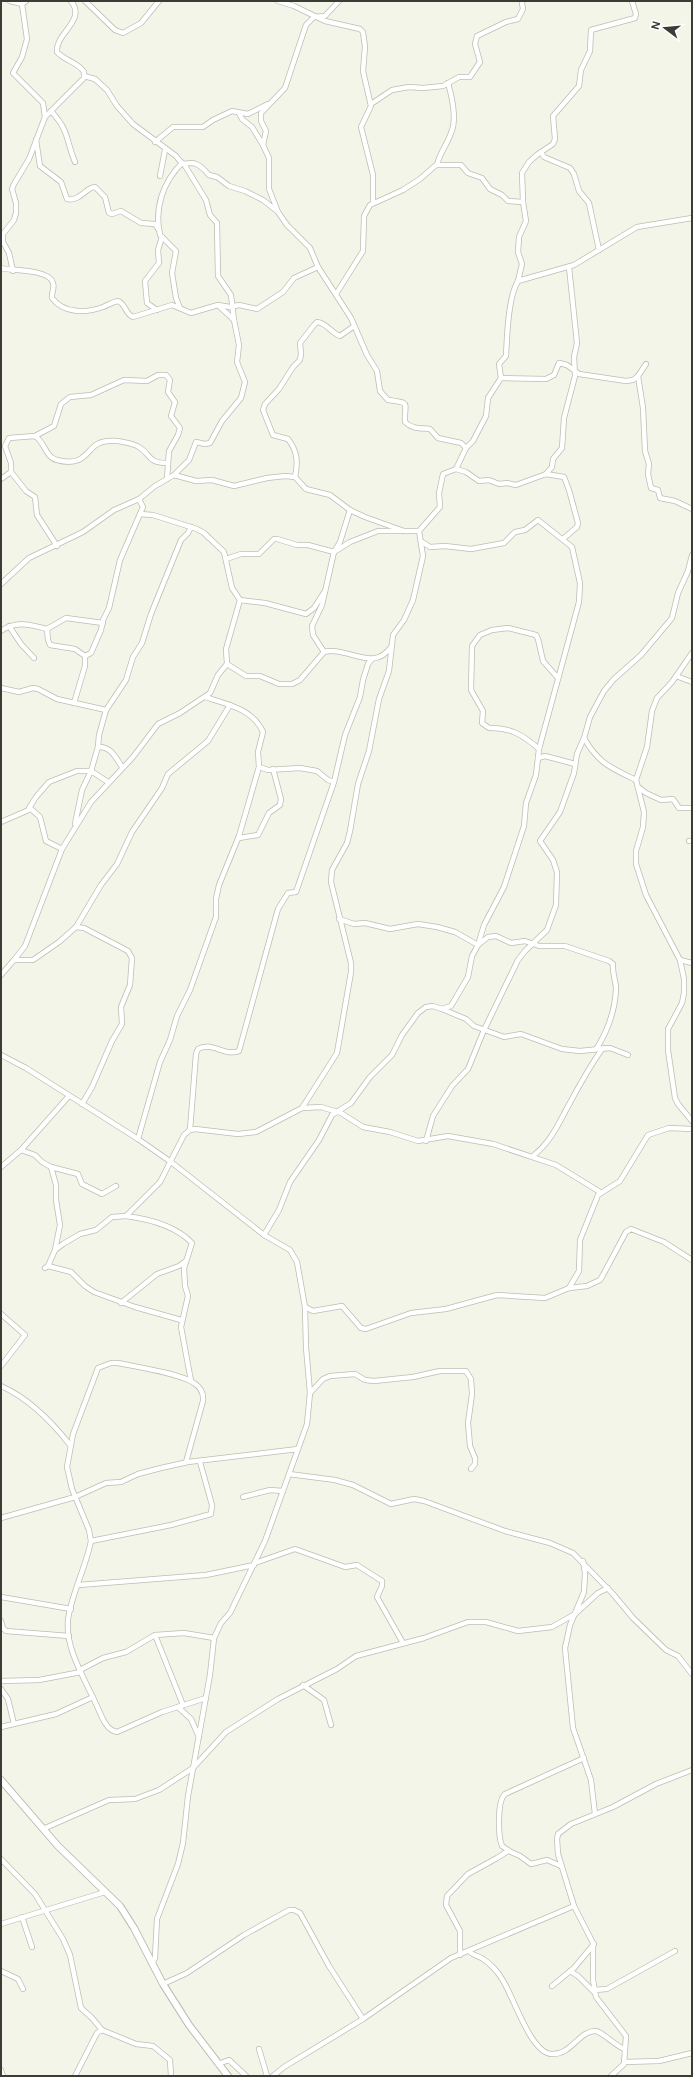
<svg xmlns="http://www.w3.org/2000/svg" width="693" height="2077" font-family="'DM Sans',sans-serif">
	<rect width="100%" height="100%" fill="#f3f5e8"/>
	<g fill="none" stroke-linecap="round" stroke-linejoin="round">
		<defs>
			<g id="street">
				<polyline points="10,1 22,4 26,1"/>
				<polyline points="85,1 115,30 123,33 141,23 159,1"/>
				<polyline points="278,1 294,6 325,21 360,29 363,32 365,47 363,71 371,106 361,127 373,175 373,202"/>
				<path d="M84,76L95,79L107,90L117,106L133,124L176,156C186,170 186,160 196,164C202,166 205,171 209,175L217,177L229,186L245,191L263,200L277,211"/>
				<polyline points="371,104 392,90 409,87 423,88 443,86 459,77 470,77 480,62 475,44 477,36 506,22 518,19 523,9 522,3"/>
				<path d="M51,111C70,132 65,138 75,162"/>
				<polyline points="239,113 242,119 252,127 263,145"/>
				<path d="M45,117L84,78V72C78,62 65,61 57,52C55,33 87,21 71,1"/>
				<path d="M36,140L40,166L61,182L67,199C80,202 86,187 95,187L105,197L109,213L112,214L121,211L141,223L155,224L159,230"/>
				<polyline points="155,142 173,127 203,127 213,120 232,111 248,114 268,104"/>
				<polyline points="541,152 544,157 570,168 574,174 579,191 589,203 599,250"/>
				<polyline points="184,164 206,200 210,215 217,223 218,276 231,295 234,320"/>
				<path d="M437,165C440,152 447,145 451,133C457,120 452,97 448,83"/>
				<polyline points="160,176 165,150"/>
				<path d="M1,268C11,271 50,269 53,283C55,288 51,293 52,298C64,314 86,313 103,307C108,305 112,302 118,301C126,304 125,314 133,317L172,305L191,313L218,305L230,307L239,305L257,309L283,292L294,278L318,267"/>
				<polyline points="13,271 9,253 3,242 3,234 14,220 16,213 16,203 12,189 14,184 29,159 45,117 43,103 13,73 22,57 27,39 22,4"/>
				<polyline points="518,281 522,264 518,252 519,237 526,221 523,202 522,173 529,162 538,154 553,144 555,139 553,116 579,86 581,70 590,51 591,30 635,18 636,14 632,1"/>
				<polyline points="336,294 363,251 364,216 370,205 403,190 420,179 436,165 461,165 468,173 482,178 490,189 502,195 508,201 523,202"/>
				<path d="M180,308L176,298L172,273L176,251L160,235C154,208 163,182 182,163"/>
				<polyline points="157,310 147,303 145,281 159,263 158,250 162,237"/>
				<polyline points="638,376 643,408 645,451 649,464 648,474 651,488 658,490 660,498 675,501 692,509"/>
				<polyline points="501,378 546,379 554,375 559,363 567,365 579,374 626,381 633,380 638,376 646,364"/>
				<polyline points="35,436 54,426 61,404 70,397 91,395 124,380 147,381 158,375 166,375 170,380 168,392 175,402 171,416 180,428 178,435 169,451 167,479"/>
				<path d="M466,448L473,441L486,416L488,398L501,378L499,364L506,356C507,337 508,297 518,281L574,265L637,227L692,218"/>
				<polyline points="456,469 466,472 479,481 489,480 499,484 507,483 516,485 546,474 564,477 569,490 578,523 577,527 563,539"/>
				<polyline points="546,474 552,467 553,459 562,448 564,418 575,376 574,357 577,343 569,267"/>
				<polyline points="174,475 189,460 196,442 205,444 210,443 222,421 241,398 245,382 237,362 239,345 234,320 219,306"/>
				<path d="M295,477C298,462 298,452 288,439L273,435L263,410L265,404L279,389L293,367L300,360L301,354L300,343L314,325L317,322C327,323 331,333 340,336L354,326"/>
				<polyline points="1,479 11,472"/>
				<polyline points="422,542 430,547 445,546 471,549 504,543 515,532 525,530 538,520 572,547 580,583 579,602 539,749 536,775 526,803 524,826 504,887 484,925 478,945 472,956 468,977 451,1006 442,1009"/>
				<path d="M57,546L37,515L35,497L26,491L11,472V463L5,446L9,438L35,436C45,442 45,457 57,460C91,469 85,441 109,441C116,440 132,443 139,447C152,455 147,463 167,463"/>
				<path d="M692,555L688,571L678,593L672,618L641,655L614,679L604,691L590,717L584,738C598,763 611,768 636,780L647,747L652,711L657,698L672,682L692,653"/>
				<polyline points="226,559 241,554 259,554 274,539 277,539 297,545 308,545 334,552 350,542 378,531 403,531"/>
				<polyline points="1,584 29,558 83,532 114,510 139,499 155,486 174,475 196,481 212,480 234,486 267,478 285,476 295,477 306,489 330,495 350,510 365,517 404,531 419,531"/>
				<polyline points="240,600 265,603 306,614 314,608 325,591"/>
				<polyline points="9,626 21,644 34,658"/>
				<polyline points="47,629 48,640 50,645 75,649 85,656 85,666 74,703"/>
				<path d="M1,631C17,620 30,625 47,629L66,618L103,623"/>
				<polyline points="324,652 313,635 312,626 322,605 334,552 340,542 350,510"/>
				<polyline points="85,656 91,653 101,630 103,620 109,608 120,560 143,507 139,499"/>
				<path d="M227,664L246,676H260L279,684H292L300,680L324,652C348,646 373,673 391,647"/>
				<polyline points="676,676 692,682"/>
				<polyline points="1,688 19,692 33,688 38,689 57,699 106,710"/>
				<path d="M98,747C111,746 116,758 122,767"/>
				<path d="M539,749C523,735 510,727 489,728L482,723L483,711L471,690L472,646L480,635L492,630L508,628L536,635L538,639L543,661L558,678"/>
				<polyline points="538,758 545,756 575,764"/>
				<polyline points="259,767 268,770 300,768 317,771 328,780 334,782"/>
				<polyline points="636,780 644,812 643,827 636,851 636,864 646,895 680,960 684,979 684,993 682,1003 668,1029 668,1050 675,1098 678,1104 692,1121"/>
				<polyline points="638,787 646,793 661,800 673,799 679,808 692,808"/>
				<polyline points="29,808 36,797 49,782 77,771 91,771 108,782"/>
				<polyline points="1,822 31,809 40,817 46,841 62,849"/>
				<polyline points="75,824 82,790 91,771 98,747 99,735 106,710 126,680 133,657 142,643 151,614 181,540 188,533 191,527"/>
				<polyline points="239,838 258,835 269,813 280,805 281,799 273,769"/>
				<polyline points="689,841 692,841"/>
				<path d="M339,919L354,924L365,923L390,929L418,924L437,927L455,932L478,945L488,937L496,936L511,943L525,941L539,946H565L609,961L613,964C612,973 616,981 616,989C615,1011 608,1030 597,1048"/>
				<polyline points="76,927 84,928 128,951 132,958 130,985 121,1007 122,1024 112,1041 92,1087 82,1104"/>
				<polyline points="14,960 25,946 62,849 91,802 133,757 158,724 180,713 210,693 218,675 227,664 226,649 240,600 232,588 224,552 204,533 197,529 153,515 140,514"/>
				<polyline points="680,960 692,963"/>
				<polyline points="1,975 14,960 33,960 59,942 76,927 101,885 117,864 132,832 162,788 168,774 208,741 230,705"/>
				<polyline points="1,1055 26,1068 138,1139 171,1162 264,1235 290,1250 297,1262 305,1307 306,1347 310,1393 307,1424 265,1541 230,1613 221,1623 214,1638 210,1675 188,1796 183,1843 178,1864 157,1919 155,1958 152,1964"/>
				<path d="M302,1108L337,1053L351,972V963L331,882L332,870L347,843L350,831L358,784L369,751L379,699L389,671L393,635L404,620L413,600L423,556L419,531L440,507L439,493L443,474L456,469L466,448L461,443L438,438L430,429C420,428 412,429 405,422C404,402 412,403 388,400L380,391L377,371L367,355L351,318L318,267L310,248L287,225L278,212L269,189V158L263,145L266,131L261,121V113L285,88L306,25L314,17L325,16L339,1"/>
				<path d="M190,1130L196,1054L198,1049C211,1041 226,1057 239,1051L278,909L288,893L296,892L334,782L345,735L360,697L363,680L368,664L372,659"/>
				<path d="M138,1139L160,1062L170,1040L177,1016L190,990L216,917V899L219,885L239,836L259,767L258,752L263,732C253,709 227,704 205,697"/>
				<polyline points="426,1141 433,1116 452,1086 468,1069 484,1030 518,960 525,951 547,930 556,905 557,872 553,860 540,841 560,812 574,773 577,754 584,738"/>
				<polyline points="21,1150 35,1155 42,1162 51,1167 78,1174 82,1184 102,1194 116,1186"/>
				<path d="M533,1156C549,1143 556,1129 565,1112C577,1090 588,1068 603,1048"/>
				<polyline points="1,1167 21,1150 69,1096"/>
				<polyline points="51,1167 56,1185 56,1200 60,1225 55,1250"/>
				<path d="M126,1216C149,1219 176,1226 192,1243L184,1268L185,1286L188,1296L181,1327L191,1381"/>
				<polyline points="264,1235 279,1210 290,1182 319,1140 332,1115 351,1103 370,1077 392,1055 402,1035 418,1013 426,1007 433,1006 442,1009 466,1019 474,1026 504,1037 521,1034 562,1049 580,1051 610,1048 628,1055"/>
				<polyline points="48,1266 71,1272 85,1286 94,1292 135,1307 181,1320"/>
				<polyline points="45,1268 48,1266 55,1250 63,1244 80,1234 96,1230 112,1217 126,1216 160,1182 184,1135 190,1130 195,1129 238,1134 256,1132 302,1108 321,1107 341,1113 363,1127 390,1132 418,1141 448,1136 493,1144 556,1165 600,1192"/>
				<polyline points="569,1288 579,1271 580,1240 598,1195 620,1181 648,1135 669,1128 692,1129"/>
				<polyline points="121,1303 157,1274 179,1266 186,1261"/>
				<polyline points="305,1307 313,1311 342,1306 361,1328 366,1329 411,1313 446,1309 497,1295 545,1298 569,1288 587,1286 600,1280 603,1275 626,1232 631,1229 664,1242 692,1260"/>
				<polyline points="1,1314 25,1335 1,1366"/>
				<path d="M1,1386C28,1398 52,1422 70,1445"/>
				<polyline points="310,1393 323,1379 330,1376 355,1374 365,1380 374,1381 413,1377 440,1371 466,1371 471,1379 472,1394 468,1423 470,1446 475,1458 475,1464 471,1469"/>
				<path d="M186,1462L203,1401C204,1393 200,1387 194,1383C178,1373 137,1367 118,1363H111L98,1368L73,1434L67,1467L72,1489L89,1530L91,1541C86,1567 71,1595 68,1620C65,1649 85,1679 96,1704C101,1714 105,1730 117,1732L162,1712L206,1698"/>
				<polyline points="289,1474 335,1480 353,1485 391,1504 414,1499 424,1501 505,1531 550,1543 573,1553 613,1594 633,1618 666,1650 678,1656 692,1674"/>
				<polyline points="243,1497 270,1490 283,1491"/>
				<polyline points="1,1518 75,1497 106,1483 121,1482 138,1474 161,1468 188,1462 298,1449"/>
				<polyline points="91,1541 171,1525 211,1514 212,1505 200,1462"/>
				<polyline points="583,1561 585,1573 584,1592 570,1625 565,1648 573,1728 591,1780 595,1814"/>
				<polyline points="255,1563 295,1549 345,1567 357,1565 382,1581 382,1586 377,1597 403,1643"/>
				<polyline points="79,1585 206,1575 254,1565"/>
				<polyline points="1,1597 71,1609"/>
				<polyline points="1,1621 3,1628 6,1631 69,1636"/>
				<polyline points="155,1635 183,1705"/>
				<polyline points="80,1670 103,1658 126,1652 155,1635 184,1633 214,1638"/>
				<polyline points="1,1681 39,1680 81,1672"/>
				<polyline points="303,1685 324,1700 331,1725"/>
				<polyline points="1,1689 8,1699 14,1724"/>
				<polyline points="178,1707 191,1719 199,1737"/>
				<polyline points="1,1727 56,1714 93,1697"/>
				<polyline points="43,1829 109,1800 135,1799 159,1790 193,1768 226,1732 278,1699 337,1669 356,1656 424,1638 468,1622 486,1622 518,1631 552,1627 575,1614 598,1593 608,1588"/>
				<polyline points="1,1859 35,1894 63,1939 70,1955 81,2008 92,2018 102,2030"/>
				<path d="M561,1866L547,1860L531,1864L520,1856L511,1852L502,1846C498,1836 497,1801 505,1794L584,1758"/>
				<polyline points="22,1917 32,1947"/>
				<polyline points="1,1924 105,1892"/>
				<path d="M470,1952C474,1956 479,1956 483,1959C490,1963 498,1972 502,1979C513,1995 530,2052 551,2054C571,2056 579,2030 596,2031C602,2032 615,2045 624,2049"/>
				<polyline points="460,1955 460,1931 446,1905 447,1896 468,1874 497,1858 508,1851"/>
				<polyline points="1,1971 18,1979 23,1989"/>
				<polyline points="570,1971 578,1976 595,1993"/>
				<polyline points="163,1984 187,1973 244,1935 289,1910 294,1910 300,1913 329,1966 363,2019"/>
				<polyline points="552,1986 574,1968 594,1944"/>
				<polyline points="594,1990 607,1989 675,1951"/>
				<polyline points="259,2049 267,2076"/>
				<polyline points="624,2062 659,2061 692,2053"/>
				<polyline points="218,2064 229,2060 246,2076"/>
				<polyline points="1,2070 3,2076"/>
				<polyline points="75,2076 97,2033 102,2030 136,2044 153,2046 170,2060 171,2076"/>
				<polyline points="273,2076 284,2067 363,2019 451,1958 574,1906"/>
				<polyline points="611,2076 624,2064 626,2036 596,1997 593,1980 593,1943 574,1906 558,1854 557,1839 558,1834 571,1824 613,1807 656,1784 692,1770"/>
			</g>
			<polyline id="secondary" points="1,1780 58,1846 120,1906 134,1928 163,1984 189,2025 228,2076"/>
		</defs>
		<!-- street casing -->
		<use href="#street" stroke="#bcbeb1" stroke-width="6"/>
		<!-- secondary casing -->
		<use href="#secondary" stroke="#bcbeb1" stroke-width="8"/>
		<!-- street -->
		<use href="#street" stroke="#fff" stroke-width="4.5"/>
		<!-- secondary -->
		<use href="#secondary" stroke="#fff" stroke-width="6"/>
	</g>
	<!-- border -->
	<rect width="693" height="2077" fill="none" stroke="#3c3c37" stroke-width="4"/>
	<!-- north arrow -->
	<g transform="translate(665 28) rotate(286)" stroke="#ffffff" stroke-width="3" paint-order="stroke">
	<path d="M0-3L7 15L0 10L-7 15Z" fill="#3c3c37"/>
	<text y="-6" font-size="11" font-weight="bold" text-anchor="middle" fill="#3c3c37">N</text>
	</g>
</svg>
